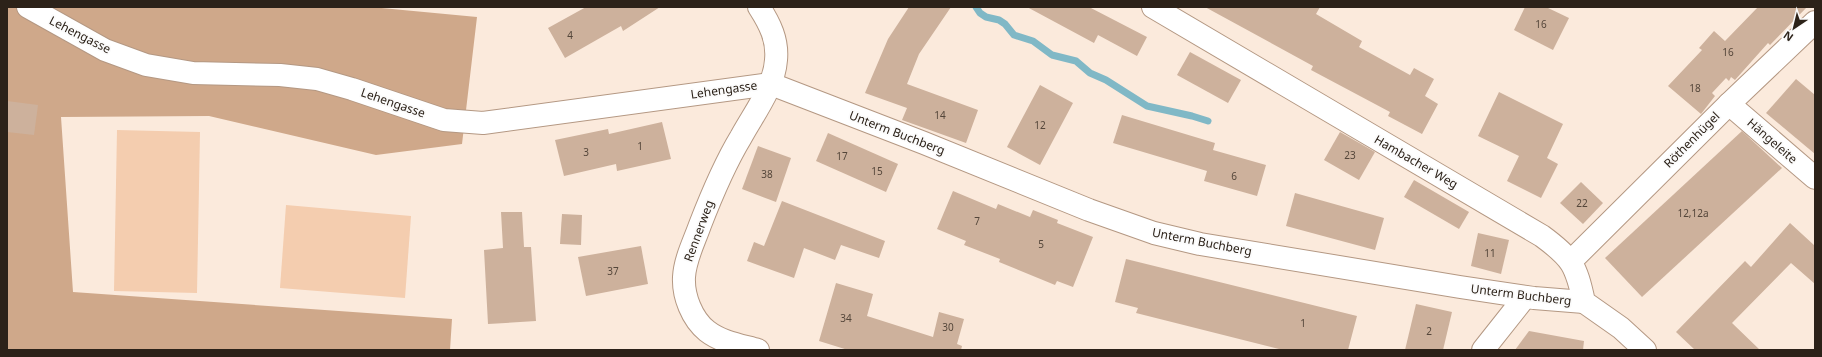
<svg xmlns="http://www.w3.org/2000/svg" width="1822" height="357" font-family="'Noto Sans',sans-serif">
	<rect width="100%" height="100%" fill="#fbeadc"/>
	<!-- green -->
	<g fill="#f4cdaf">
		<polygon points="117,130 200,132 197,293 114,291"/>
		<polygon points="286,205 411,216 405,298 280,288"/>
	</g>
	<!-- forest -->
	<polygon fill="#cfa88a" points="7,7 371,7 477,17 462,144 376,155 209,116 61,117 73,292 452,319 450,350 7,350"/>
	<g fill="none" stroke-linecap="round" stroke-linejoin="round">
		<!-- stream -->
		<polyline stroke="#80b8c6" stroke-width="7" points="976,7 980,13 986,17 999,20 1005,24 1014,35 1033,41 1052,55 1076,61 1090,73 1106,80 1147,106 1192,116 1208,121"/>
	</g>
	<!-- building -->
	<g fill="#cdb19c">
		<polygon points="586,7 660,7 623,31 621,26 565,58 548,28"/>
		<polygon points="909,7 951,7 919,54 907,84 978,110 966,143 902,120 907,108 865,93 888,39"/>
		<polygon points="1027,7 1089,7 1147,37 1137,56 1098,35 1094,43"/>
		<polygon points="1205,7 1320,7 1316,14 1362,41 1359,47 1410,75 1414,68 1434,79 1425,96 1438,104 1422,134 1388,116 1390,112 1311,70 1313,66"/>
		<polygon points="1525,7 1546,7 1569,18 1553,50 1514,30"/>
		<polygon points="1758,7 1807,7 1770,45 1768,43 1735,80 1731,77 1729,81 1726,78 1712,93 1715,96 1701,114 1668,86 1702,50 1699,48 1714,31 1725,41"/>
		<polygon points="1190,52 1241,80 1228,103 1177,75"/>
		<polygon points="1796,79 1815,95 1815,154 1766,113"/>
		<polygon points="1040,85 1073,103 1040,165 1007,147"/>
		<polygon points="1499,92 1563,124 1547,158 1558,164 1541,198 1507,181 1519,156 1478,136"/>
		<polygon points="7,101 38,105 34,135 7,132"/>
		<polygon points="1122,115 1215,143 1213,150 1266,165 1257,196 1204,181 1207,171 1113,143"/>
		<polygon points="662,122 671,159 617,171 616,164 564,176 555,140 608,129 609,134"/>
		<polygon points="1742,131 1782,168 1642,297 1605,258"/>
		<polygon points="1340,132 1375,152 1359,180 1324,160"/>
		<polygon points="828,133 898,164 886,192 816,161"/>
		<polygon points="758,146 791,158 776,202 742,189"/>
		<polygon points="1414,180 1469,212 1459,229 1404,197"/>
		<polygon points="1581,182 1603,203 1583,224 1560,203"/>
		<polygon points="953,191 996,209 998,204 1030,217 1033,210 1058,220 1057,223 1093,237 1073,287 1057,281 1055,285 999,262 1000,259 964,245 966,241 937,229"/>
		<polygon points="1295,193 1384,218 1375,250 1286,226"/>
		<polygon points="782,201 885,241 879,258 841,245 835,260 804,248 794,278 747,261 754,242 764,246"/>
		<polygon points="501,212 522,212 524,247 531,247 536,321 488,324 484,250 503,248"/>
		<polygon points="562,214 582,215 581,245 560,244"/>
		<polygon points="1790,223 1815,246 1815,284 1791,263 1732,323 1760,350 1695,350 1676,332 1745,261 1751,267"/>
		<polygon points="1478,233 1509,240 1501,274 1471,266"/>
		<polygon points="641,246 648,284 586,296 578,257"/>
		<polygon points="1126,259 1357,316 1348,350 1283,350 1136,313 1138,308 1115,302"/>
		<polygon points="836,283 873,294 867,316 933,337 939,312 964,319 957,344 962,346 961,350 848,350 819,341"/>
		<polygon points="1416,304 1452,312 1443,350 1405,350"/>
		<polygon points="1529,331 1584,341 1583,350 1515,350"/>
	</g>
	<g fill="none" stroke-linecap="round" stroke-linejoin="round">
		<defs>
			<g id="minor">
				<polyline points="28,7 105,50 146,65 193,73 280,75 317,79 352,89 444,120 483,123 771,84 924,143 1089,210 1154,233 1200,244 1460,287 1534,298 1584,302"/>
				<path d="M1153,7L1542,236C1572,258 1576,265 1584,302L1621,328L1645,350"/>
				<polyline points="1729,104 1815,178"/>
				<polyline points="1571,261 1729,104 1815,22"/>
				<path d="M758,350C740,345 721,342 707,331C692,319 683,296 684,277C685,259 694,242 700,225C712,194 724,165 741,137C754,113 774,88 776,60C778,40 770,24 759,7"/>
				<polyline points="1483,350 1525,297"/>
			</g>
		</defs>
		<!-- minor casing -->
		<use href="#minor" stroke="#b49883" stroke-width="24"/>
		<!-- minor -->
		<use href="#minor" stroke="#fff" stroke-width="22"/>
	</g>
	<g text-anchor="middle" stroke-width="3.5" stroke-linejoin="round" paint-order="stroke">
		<!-- number labels -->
		<g font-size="10" fill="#54463a">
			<text x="1541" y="28">16</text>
			<text x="570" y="39">4</text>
			<text x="1728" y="56">16</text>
			<text x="1695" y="92">18</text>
			<text x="940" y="119">14</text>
			<text x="1040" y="129">12</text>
			<text x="640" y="150">1</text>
			<text x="586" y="156">3</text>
			<text x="1350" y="159">23</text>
			<text x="842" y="160">17</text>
			<text x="877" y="175">15</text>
			<text x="767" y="178">38</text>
			<text x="1234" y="180">6</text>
			<text x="1582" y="207">22</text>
			<text x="1693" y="217">12,12a</text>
			<text x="977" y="225">7</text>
			<text x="1041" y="248">5</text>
			<text x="1490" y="257">11</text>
			<text x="613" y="275">37</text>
			<text x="846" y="322">34</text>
			<text x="1303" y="327">1</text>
			<text x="948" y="331">30</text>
			<text x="1429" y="335">2</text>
		</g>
		<!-- street labels -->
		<g font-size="12" fill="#2c2219" stroke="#fbfbfb">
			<text transform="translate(80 35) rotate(27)" y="4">Lehengasse</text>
			<text transform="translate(724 90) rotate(-8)" y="4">Lehengasse</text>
			<text transform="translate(393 103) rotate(19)" y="4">Lehengasse</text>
			<text transform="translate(897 133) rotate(21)" y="4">Unterm Buchberg</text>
			<text transform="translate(1692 140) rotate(-45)" y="4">Röthenhügel</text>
			<text transform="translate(1772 141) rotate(41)" y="4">Hängeleite</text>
			<text transform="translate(1416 162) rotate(30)" y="4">Hambacher Weg</text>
			<text transform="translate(699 231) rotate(-70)" y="4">Rennerweg</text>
			<text transform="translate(1202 242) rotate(11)" y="4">Unterm Buchberg</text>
			<text transform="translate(1521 295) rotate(7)" y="4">Unterm Buchberg</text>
		</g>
	</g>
	<!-- border -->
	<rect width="1822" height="357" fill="none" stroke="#2c2219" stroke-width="16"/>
	<!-- north arrow -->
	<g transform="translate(1794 28) rotate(215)" stroke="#fbfbfb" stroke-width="3" paint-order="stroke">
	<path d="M0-3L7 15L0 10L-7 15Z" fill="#2c2219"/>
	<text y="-6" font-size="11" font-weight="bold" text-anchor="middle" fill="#2c2219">N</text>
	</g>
</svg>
